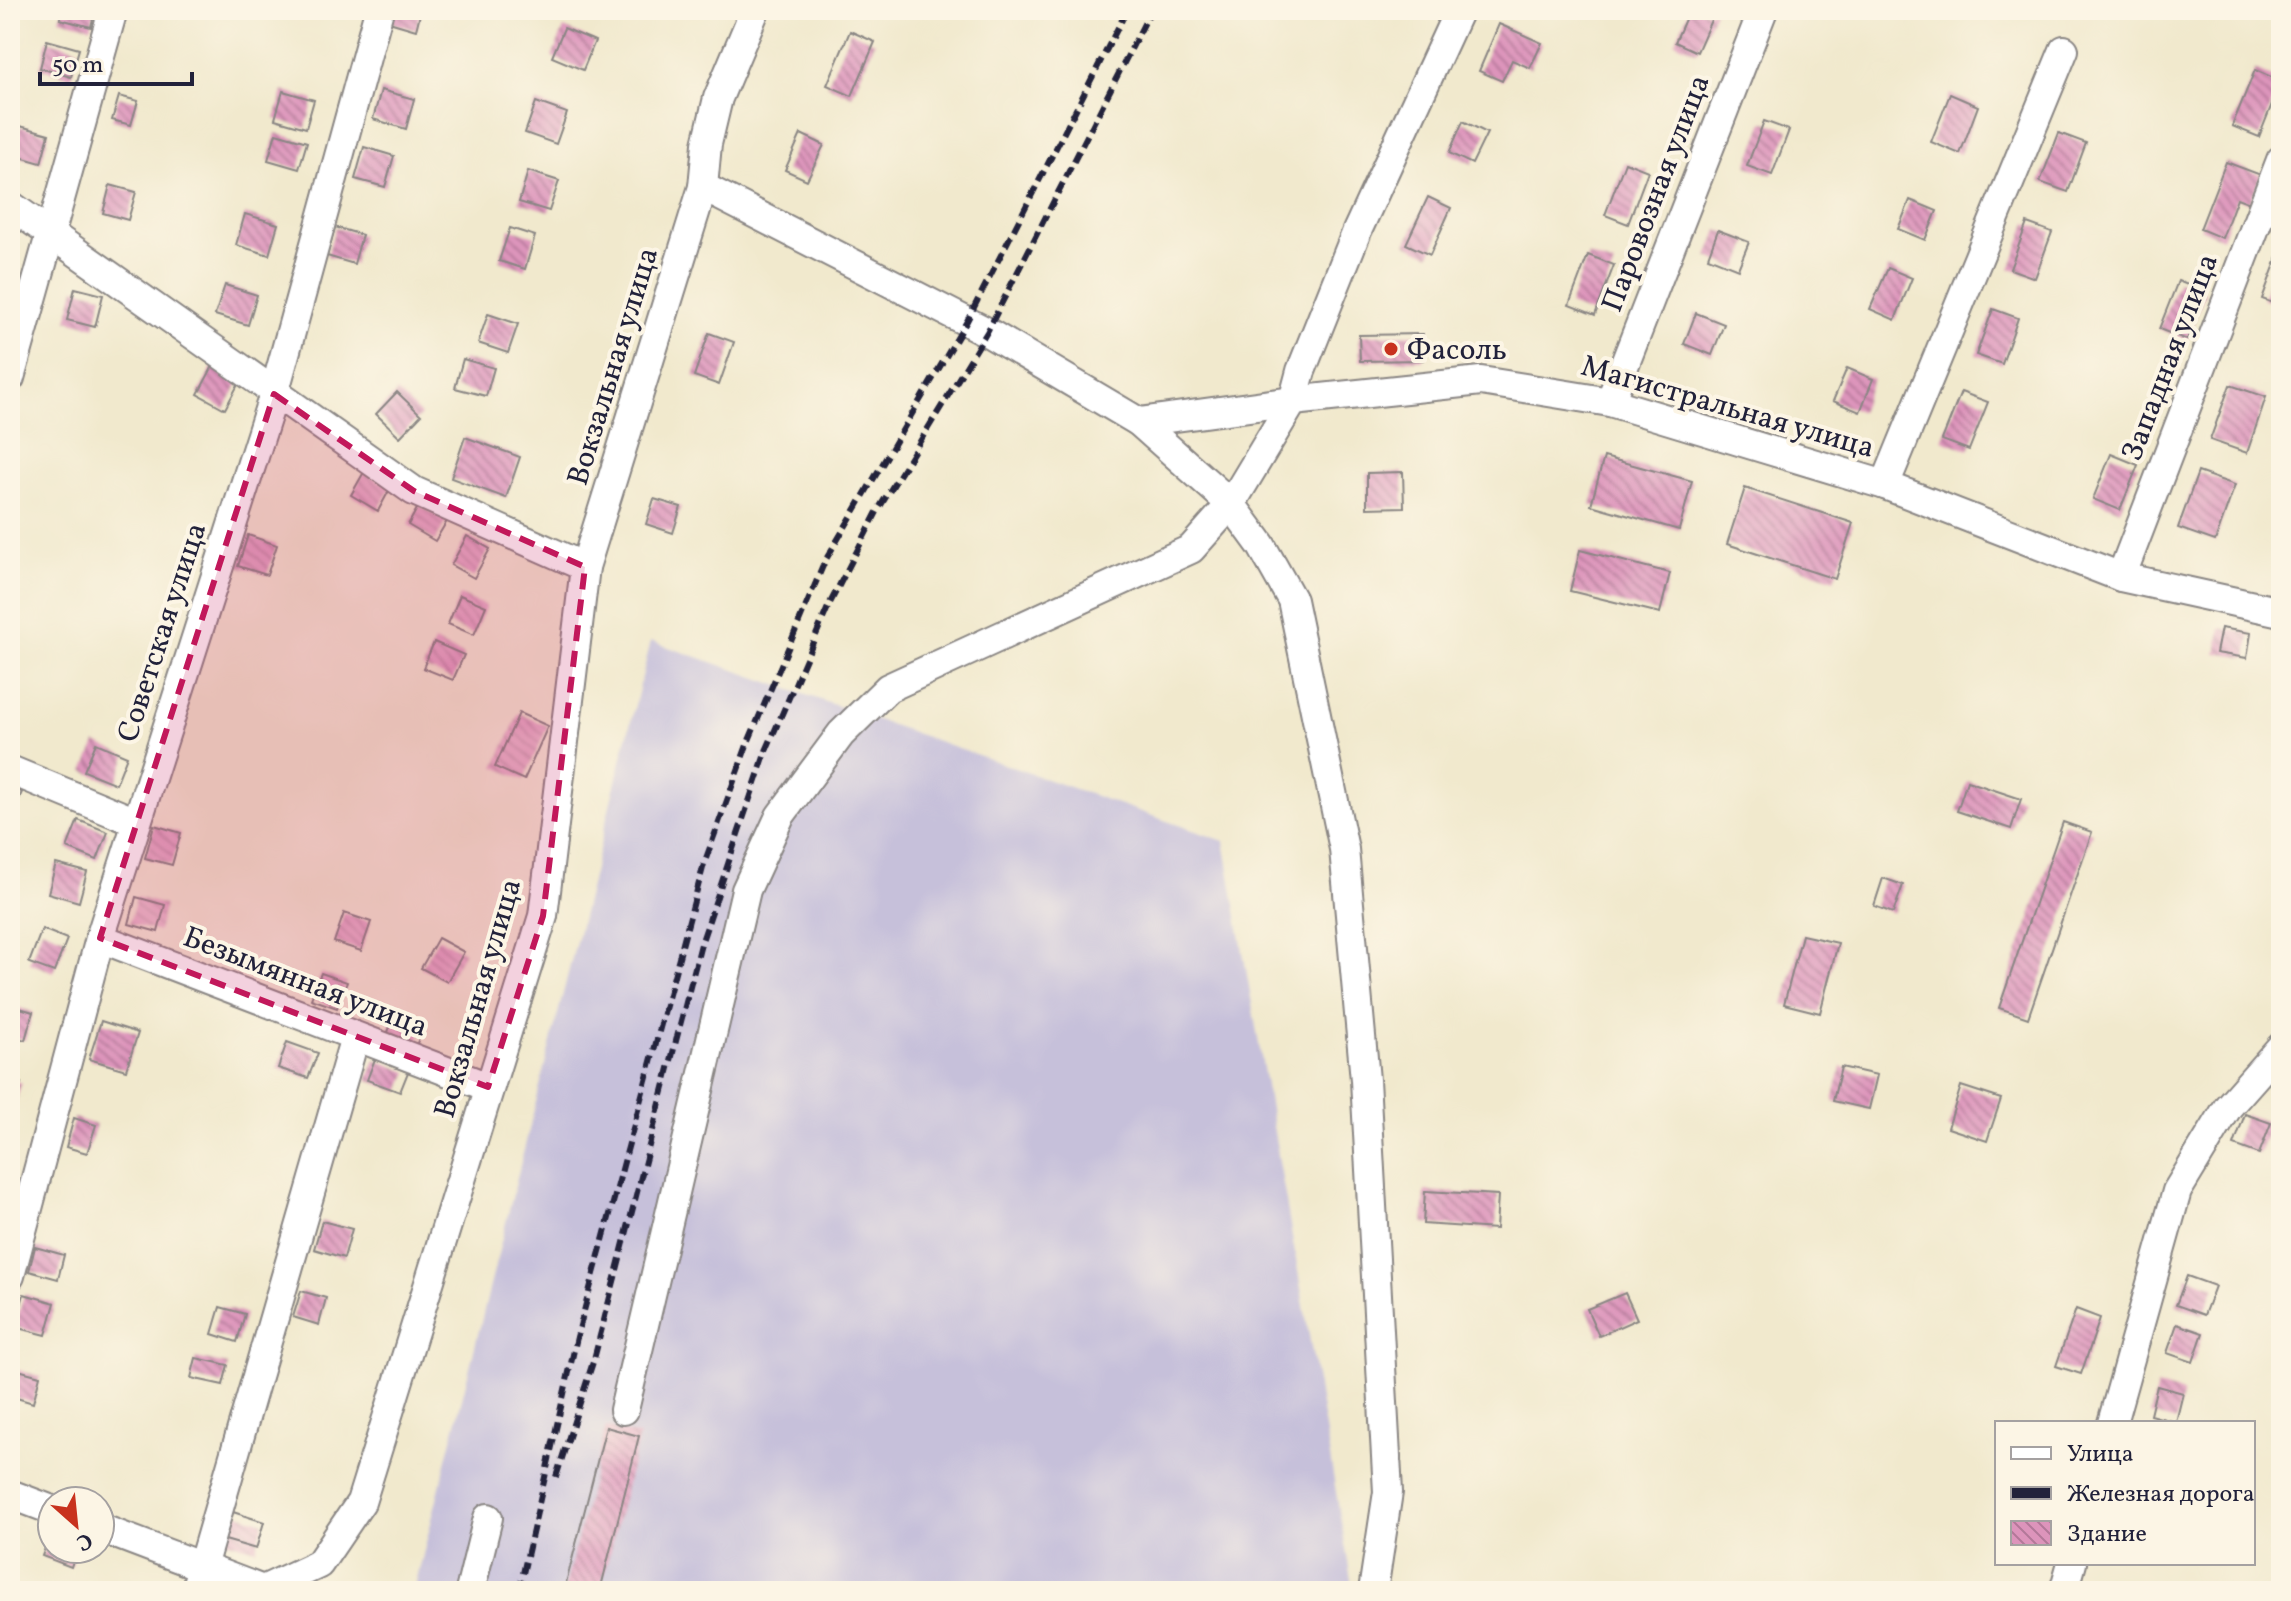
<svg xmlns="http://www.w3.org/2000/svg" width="2291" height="1601" font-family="Vollkorn,serif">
	<defs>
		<pattern id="building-back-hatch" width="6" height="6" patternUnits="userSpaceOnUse" patternTransform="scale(2)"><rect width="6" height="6" fill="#dd94bb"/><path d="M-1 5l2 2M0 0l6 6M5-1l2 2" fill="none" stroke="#b37899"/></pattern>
	</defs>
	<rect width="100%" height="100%" fill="#fcf5e5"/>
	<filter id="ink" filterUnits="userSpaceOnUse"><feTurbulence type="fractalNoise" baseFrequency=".0125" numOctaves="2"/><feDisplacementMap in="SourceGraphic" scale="16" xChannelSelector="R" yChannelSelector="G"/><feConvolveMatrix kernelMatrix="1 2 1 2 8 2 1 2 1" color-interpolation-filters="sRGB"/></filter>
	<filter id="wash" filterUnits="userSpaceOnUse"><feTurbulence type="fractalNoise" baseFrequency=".006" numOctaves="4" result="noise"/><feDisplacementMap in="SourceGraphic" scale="32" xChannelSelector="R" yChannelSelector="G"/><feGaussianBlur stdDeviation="1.8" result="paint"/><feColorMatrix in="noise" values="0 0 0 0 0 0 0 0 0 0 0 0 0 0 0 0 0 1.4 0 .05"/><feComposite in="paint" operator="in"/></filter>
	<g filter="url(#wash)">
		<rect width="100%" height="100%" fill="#f1e9cd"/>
		<!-- industrial -->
		<polygon fill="#c6c0da" points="651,641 1224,841 1353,1591 414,1591"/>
		<g id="blocks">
			<!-- building -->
			<g fill="url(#building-back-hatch)">
				<polygon points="63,10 95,10 91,27 60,19"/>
				<polygon points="393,10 421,10 416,30 389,22"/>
				<polygon points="1689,10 1715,11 1697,52 1675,42"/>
				<polygon points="1499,24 1542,43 1530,68 1512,60 1502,81 1479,71"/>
				<polygon points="564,28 595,41 583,70 552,57"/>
				<polygon points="850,31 875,42 852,96 827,85"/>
				<polygon points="47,40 79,49 71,77 40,68"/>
				<polygon points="2255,70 2281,81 2259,137 2232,126"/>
				<polygon points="381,90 414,99 406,129 373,119"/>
				<polygon points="283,91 314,100 306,128 275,119"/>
				<polygon points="1950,94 1978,106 1960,154 1931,142"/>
				<polygon points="119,96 138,101 131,125 112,120"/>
				<polygon points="536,102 567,113 556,144 525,133"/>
				<polygon points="1463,121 1487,133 1472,164 1449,153"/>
				<polygon points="1764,121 1789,130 1772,175 1747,166"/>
				<polygon points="20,126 49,134 41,163 13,155"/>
				<polygon points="276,133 307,142 299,169 268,160"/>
				<polygon points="2059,133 2086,143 2068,192 2040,182"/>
				<polygon points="801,134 824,145 807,180 785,170"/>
				<polygon points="364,147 394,156 385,187 355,179"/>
				<polygon points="1625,162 1648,171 1628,224 1605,215"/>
				<polygon points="2226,162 2261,175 2250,203 2237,198 2222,238 2200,229"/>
				<polygon points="528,171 559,181 549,211 519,202"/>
				<polygon points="110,185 136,192 128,220 103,213"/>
				<polygon points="1428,197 1451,208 1430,255 1406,244"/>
				<polygon points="1910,200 1937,211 1925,240 1898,229"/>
				<polygon points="245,214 278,224 269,255 236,245"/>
				<polygon points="2027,223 2052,232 2035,278 2010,269"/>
				<polygon points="335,227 362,235 354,264 327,256"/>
				<polygon points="510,228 535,236 525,269 499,261"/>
				<polygon points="1718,230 1749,242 1738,269 1708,257"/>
				<polygon points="2281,248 2281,306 2262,299"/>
				<polygon points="1588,255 1614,265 1595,315 1569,305"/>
				<polygon points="1888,268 1912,278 1895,320 1870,309"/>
				<polygon points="2178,281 2205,292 2187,340 2159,329"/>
				<polygon points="225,285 257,295 248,325 215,315"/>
				<polygon points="75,288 103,295 95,327 67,320"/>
				<polygon points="1993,309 2018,318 2002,364 1976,355"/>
				<polygon points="1696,313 1724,324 1712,355 1684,344"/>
				<polygon points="488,314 518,324 508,353 478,343"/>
				<polygon points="709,333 734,342 719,385 694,376"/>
				<polygon points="1423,334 1423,360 1360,361 1359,335"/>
				<polygon points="463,359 494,368 486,396 455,388"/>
				<polygon points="213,366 240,381 225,409 198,394"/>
				<polygon points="1847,368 1873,379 1860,412 1833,401"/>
				<polygon points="2230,385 2266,397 2247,453 2210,440"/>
				<polygon points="397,392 421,415 400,437 376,414"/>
				<polygon points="1961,392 1988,402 1969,450 1942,440"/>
				<polygon points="465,437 520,457 506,498 451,478"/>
				<polygon points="2111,454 2138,465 2120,510 2093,499"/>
				<polygon points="1604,457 1692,481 1679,530 1591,505"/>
				<polygon points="364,472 391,487 378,511 351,495"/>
				<polygon points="1403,472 1404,507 1367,508 1367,473"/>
				<polygon points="2198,472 2235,485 2215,541 2178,528"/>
				<polygon points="1745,488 1853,523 1835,579 1727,544"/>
				<polygon points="654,499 681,507 673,533 646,524"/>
				<polygon points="419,505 447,521 435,541 408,525"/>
				<polygon points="248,535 277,545 267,575 238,566"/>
				<polygon points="467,536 490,549 474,578 451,565"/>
				<polygon points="1580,550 1670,573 1660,613 1570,591"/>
				<polygon points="460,595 486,606 474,635 448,624"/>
				<polygon points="2221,628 2251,633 2247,658 2216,653"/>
				<polygon points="434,642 464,655 453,680 423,668"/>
				<polygon points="519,713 548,726 524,780 495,767"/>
				<polygon points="96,743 127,756 116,784 84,771"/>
				<polygon points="1967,781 2021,799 2011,829 1957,811"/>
				<polygon points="10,788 22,792 10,820"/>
				<polygon points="78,820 108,832 97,860 67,848"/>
				<polygon points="2063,822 2092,832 2028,1018 1999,1008"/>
				<polygon points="154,825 181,833 172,865 145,858"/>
				<polygon points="56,864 87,872 79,902 48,893"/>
				<polygon points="1883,878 1903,885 1893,913 1874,906"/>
				<polygon points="136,897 165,905 158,932 129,924"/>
				<polygon points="344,913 371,922 361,951 334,942"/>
				<polygon points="42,929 67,939 54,972 29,963"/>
				<polygon points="1802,935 1838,943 1820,1013 1784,1004"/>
				<polygon points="438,938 464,952 447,982 421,968"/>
				<polygon points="321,973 347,982 337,1008 311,999"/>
				<polygon points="10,1005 33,1012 25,1040 10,1036"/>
				<polygon points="395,1014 424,1025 414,1051 385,1040"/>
				<polygon points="101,1021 138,1033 126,1070 89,1059"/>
				<polygon points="287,1042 318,1053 308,1078 278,1068"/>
				<polygon points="375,1059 408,1072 400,1092 367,1080"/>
				<polygon points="1841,1067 1877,1075 1869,1109 1833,1101"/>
				<polygon points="10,1080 21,1083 14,1110 10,1109"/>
				<polygon points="1961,1086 2001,1099 1987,1141 1948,1128"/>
				<polygon points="2245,1114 2271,1123 2259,1154 2234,1145"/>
				<polygon points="74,1118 96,1125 87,1153 66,1147"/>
				<polygon points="1425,1191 1498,1195 1496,1229 1423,1224"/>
				<polygon points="322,1221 352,1229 344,1258 314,1249"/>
				<polygon points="35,1247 64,1255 58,1279 29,1271"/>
				<polygon points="2187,1276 2215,1286 2204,1315 2176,1305"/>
				<polygon points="301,1291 326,1298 319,1325 293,1317"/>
				<polygon points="1625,1293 1637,1319 1599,1336 1587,1309"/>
				<polygon points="24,1294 55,1303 46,1335 15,1327"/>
				<polygon points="220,1307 245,1314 237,1342 212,1334"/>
				<polygon points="2076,1309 2100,1318 2081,1374 2056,1366"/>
				<polygon points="2177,1324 2203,1333 2193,1362 2167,1353"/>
				<polygon points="196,1358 228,1365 223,1385 191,1378"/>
				<polygon points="11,1368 40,1376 33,1403 10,1396"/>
				<polygon points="2157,1386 2183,1393 2176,1422 2150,1415"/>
				<polygon points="606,1427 639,1436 600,1591 564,1591"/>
				<polygon points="233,1512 264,1522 256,1549 225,1540"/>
				<polygon points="52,1530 52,1549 77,1549 71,1567 42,1556"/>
			</g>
		</g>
	</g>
	<g filter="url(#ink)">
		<use href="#blocks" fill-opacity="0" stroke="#8a8684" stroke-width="2"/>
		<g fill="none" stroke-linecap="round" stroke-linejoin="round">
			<defs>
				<g id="minor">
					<polyline points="703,187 987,332 1139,422 1231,504 1261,545 1292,600 1344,849 1365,1080 1388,1492 1373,1591"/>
					<polyline points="10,205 414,491 585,567"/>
					<polyline points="10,378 113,10"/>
					<polyline points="1610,402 1763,10"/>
					<polyline points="1139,422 1293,401 1481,381 1610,402 1885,485 2121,577 2281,612"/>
					<polyline points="1885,485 2064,50"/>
					<polyline points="2121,577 2281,160"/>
					<polyline points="10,770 136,822"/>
					<polyline points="100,938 488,1087"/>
					<polyline points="10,1276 100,938 274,394 379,10"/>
					<polyline points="624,1410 746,890 780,816 841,734 888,688 1191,549 1231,504 1293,401 1301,371 1357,231 1459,10"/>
					<polyline points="2112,1423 2177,1191 2228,1107 2281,1047"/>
					<polyline points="10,1494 52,1510"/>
					<polyline points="100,1528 263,1590 319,1564 361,1502 543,916 585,567 703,187 707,144 718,98 755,10"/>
					<polyline points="195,1591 355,1037"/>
					<polyline points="470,1591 488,1518"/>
					<polyline points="2064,1591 2072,1563"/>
				</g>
			</defs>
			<!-- minor casing -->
			<use href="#minor" stroke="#8a8684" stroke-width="32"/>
			<!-- minor -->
			<use href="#minor" stroke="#fff" stroke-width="28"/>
			<!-- rail -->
			<g stroke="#22223b" stroke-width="6" stroke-dasharray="12 6" stroke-linecap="butt">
				<polyline points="556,1477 594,1359 701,944 766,751 829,605 878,510 987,332 1151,10"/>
				<polyline points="519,1591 577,1337 704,864 747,745 825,561 967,321 1127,10"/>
			</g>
		</g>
	</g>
	<!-- marked area -->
	<path fill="#c2185b" fill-opacity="0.2" stroke="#c2185b" stroke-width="6" stroke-dasharray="16 10" stroke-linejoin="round" d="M274,394L414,491L585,567L543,916L488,1087L100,938Z"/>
	<!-- markers -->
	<circle fill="#c8321e" stroke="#fcf5e5" stroke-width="3" cx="1391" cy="349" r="8"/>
	<g text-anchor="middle" stroke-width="8" stroke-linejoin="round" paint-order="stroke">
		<!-- street labels -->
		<g font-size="30" fill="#22223b" stroke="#fcf5e5">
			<text transform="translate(1655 193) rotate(-69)" y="10">Паровозная улица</text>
			<text transform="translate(2169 357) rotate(-69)" y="10">Западная улица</text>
			<text transform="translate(612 366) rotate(-73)" y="10">Вокзальная улица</text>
			<text transform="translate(1728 406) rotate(16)" y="10">Магистральная улица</text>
			<text transform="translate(161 632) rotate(-72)" y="10">Советская улица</text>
			<text transform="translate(306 981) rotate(21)" y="10">Безымянная улица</text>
			<text transform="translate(477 998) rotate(-74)" y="10">Вокзальная улица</text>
		</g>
		<!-- poi labels -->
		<g font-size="30" fill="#22223b" stroke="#fcf5e5" text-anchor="start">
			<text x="1407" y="359">Фасоль</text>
		</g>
	</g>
	<!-- margin -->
	<rect width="2291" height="1601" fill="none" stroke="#fcf5e5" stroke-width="40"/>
	<!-- legend -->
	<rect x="1995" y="1421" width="260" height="144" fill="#fcf5e5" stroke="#a5a1a1" stroke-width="2"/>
	<rect x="2011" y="1447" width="40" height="12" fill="#ffffff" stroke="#a5a1a1" stroke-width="2"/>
	<text x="2067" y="1461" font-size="24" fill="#22223b">Улица</text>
	<rect x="2011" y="1487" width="40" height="12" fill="#22223b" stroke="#a5a1a1" stroke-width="2"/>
	<text x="2067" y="1501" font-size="24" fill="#22223b">Железная дорога</text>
	<rect x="2011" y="1521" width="40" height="24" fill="url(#building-back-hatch)" stroke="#a5a1a1" stroke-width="2"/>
	<text x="2067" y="1541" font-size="24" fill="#22223b">Здание</text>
	<!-- north arrow -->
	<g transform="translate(76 1525) rotate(153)"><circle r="38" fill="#fcf5e5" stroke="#a5a1a1" stroke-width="2"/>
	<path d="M0-6L14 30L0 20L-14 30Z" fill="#c8321e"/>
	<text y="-12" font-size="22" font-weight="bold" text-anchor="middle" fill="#22223b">С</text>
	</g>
	<!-- scale -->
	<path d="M40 72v12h152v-12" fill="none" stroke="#22223b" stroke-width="4"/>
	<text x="52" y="72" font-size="24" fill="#22223b" stroke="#fcf5e5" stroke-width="6" paint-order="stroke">50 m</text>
</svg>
